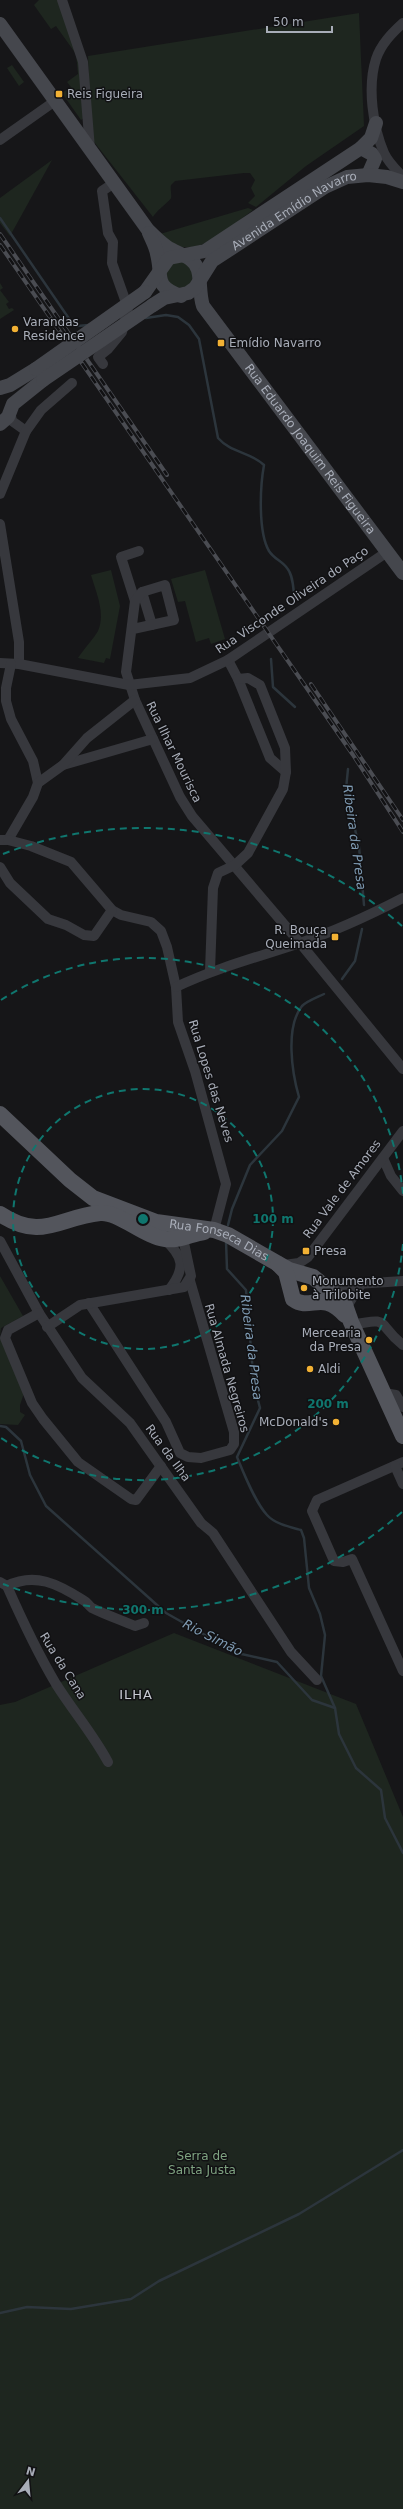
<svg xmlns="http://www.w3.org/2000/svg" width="403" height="2509" font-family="'DejaVu Sans',sans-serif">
	<rect width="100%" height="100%" fill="#161618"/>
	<!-- green -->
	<g fill="#1e261f">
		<polygon points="39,0 58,0 78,54 85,117 81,120 62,93 71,87 67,82 78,74 76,54 56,26 51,29 34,5"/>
		<path d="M359,13L364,126L306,166L256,207L248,203L255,196L251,188L255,180L250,173H244L175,181L171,185C170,189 172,195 171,198C170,201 157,210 153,217L91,138L88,56Z"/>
		<polygon points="12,65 24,82 19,86 7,68"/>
		<polygon points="52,160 10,236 0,223 0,198"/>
		<path d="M248,208L253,210C233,224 204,254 178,246C172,244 165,238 160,234Z"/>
		<path d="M185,260L194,275L189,287L173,288C167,280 165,275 169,265Z"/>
		<polygon points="0,283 3,288 0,290 9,302 6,304 9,309 12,308 14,310 0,319"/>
		<path d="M111,570L120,606L110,659L106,658L104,663L78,658C84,649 94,638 98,631C106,614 96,592 91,575Z"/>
		<polygon points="205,570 225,639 211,644 209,638 196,642 185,601 178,602 171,579"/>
		<polygon points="0,1276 23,1316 1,1328 0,1336"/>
		<polygon points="0,1338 24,1393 20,1405 20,1412 25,1415 18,1425 0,1424"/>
		<polygon points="174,1633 356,1704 403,1817 403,2509 0,2509 0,1705 15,1702"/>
	</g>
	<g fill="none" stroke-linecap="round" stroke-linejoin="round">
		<!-- stream -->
		<g stroke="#2c353c" stroke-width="2.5">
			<polyline points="0,218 72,323 77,326 89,325"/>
			<path d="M146,318L166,315L178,317L189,325L199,339L218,438C231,453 251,452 264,465C260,487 258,532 269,551C274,559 282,561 287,568C294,576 293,591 295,601"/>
			<polyline points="271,659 273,687 295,707"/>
			<polyline points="348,769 346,789 359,847 364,905"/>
			<polyline points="342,979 355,961 362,929"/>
			<path d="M228,1225L232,1209L250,1165L282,1131L299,1097C292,1073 285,1027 302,1006C307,1001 318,997 324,994"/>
			<path d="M226,1241L227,1269L246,1290L254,1385L260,1408L237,1457C244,1474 255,1502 267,1515C275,1524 290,1527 301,1530L304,1538L309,1588L320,1614L325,1635L321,1676L335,1708"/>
			<polyline points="0,1426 6,1427 21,1441 30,1475 46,1506 166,1613 237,1653 277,1662 312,1700 335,1708 339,1734 356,1768 381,1790 385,1818 403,1853"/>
			<polyline points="0,2313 27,2307 71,2309 131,2299 159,2281 299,2214 403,2150"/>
		</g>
		<!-- street -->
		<g stroke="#37383d" stroke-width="10">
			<polyline points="62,0 83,62 90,149"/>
			<path d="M403,23C392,33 381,44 376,59C367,87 373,127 384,153C388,162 396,170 403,177"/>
			<polyline points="0,140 55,101"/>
			<polyline points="103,364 98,357 108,349 122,332 128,308 112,263 113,242 108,233 102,191 114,183"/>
			<polyline points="10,411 12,421 26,431"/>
			<polyline points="0,494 26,431 41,410 72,383"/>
			<polyline points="0,524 19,642 19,664"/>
			<polyline points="142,592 152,625"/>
			<polyline points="135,601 121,557 139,551"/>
			<polyline points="133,629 174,620 165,585 142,592 135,601 126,672 135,700 180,797 192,816 300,943 403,1069"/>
			<polyline points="228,660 238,679 270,758 286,772"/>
			<polyline points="0,663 19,664 129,685 190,678 228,660 387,552"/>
			<polyline points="11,664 6,688 6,701 11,719 33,761 38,783"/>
			<polyline points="63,765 153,739"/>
			<polyline points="0,840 8,840 33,797 38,783 63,765 87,738 135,700"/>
			<polyline points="8,840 31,846 71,862 112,910 121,915 151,922 161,931 167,947 176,987 178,1022 195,1071 226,1184 214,1230"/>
			<polyline points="0,867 10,883 48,919 66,925 84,935 94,936 112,910"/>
			<polyline points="210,971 213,888 218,873 235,865 248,853 283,789 286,772 285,748 260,685 248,678 238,679"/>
			<path d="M176,987C216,968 258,957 300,943C336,931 370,915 403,898"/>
			<polyline points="383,1158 391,1176 403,1191"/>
			<path d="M164,1239C184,1257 186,1268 169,1290"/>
			<polyline points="0,1241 39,1313 82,1378 130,1423 201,1523 213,1533 291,1652 317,1680"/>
			<polyline points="284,1265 299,1263 308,1257 403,1131"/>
			<polyline points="326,1286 403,1281"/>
			<polyline points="89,1303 166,1422 180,1453 188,1457 201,1458 230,1450 234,1444 234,1432 190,1281"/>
			<polyline points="341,1305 349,1303 360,1286"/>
			<polyline points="39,1313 8,1330 5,1338 32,1403 43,1419 78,1462 131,1499 136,1500 161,1466"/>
			<path d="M352,1325C392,1316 376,1324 403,1345"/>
			<polyline points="47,1327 80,1305 184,1287 191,1276 183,1238"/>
			<polyline points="384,1393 396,1395 403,1407"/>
			<polyline points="403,1462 317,1500 312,1511 334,1561 343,1562 352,1559 403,1671"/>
			<polyline points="395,1466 403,1484"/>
			<path d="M0,1582L7,1586C22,1620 37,1652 56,1684C73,1711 93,1734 108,1762"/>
			<path d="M7,1586C35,1572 58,1584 83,1600C87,1602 89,1606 92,1608C106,1615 121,1620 135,1626L144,1623"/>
		</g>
		<!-- secondary -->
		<g stroke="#45474d" stroke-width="14">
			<path id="s1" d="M0,24L148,230C154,236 160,242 167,247C177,254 194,256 198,270C201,281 199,293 203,306L403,573"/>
			<polyline points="361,148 372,154 375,159 368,175"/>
			<path d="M149,233C152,240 156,247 157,254C163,277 153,286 181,296"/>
			<polyline points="145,292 169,258 205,251 361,148 371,138 376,123"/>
			<path id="s2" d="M153,305L164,298L188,293L195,288L212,261L325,187L347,177L368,175L387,177L403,182"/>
			<polyline points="0,388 10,385 36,369"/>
			<polyline points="0,424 8,417 13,404 43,380"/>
		</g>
		<!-- primary -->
		<g stroke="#53555c" stroke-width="16">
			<path id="s3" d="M0,1114L70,1180L93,1198L156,1222L214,1230L228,1235L289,1270L313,1277L339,1298L345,1305L351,1322L403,1436"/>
			<path d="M0,1214C42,1242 59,1217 100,1213C118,1211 145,1237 165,1239C179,1241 191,1234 204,1232"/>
			<path d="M278,1264L286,1272L293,1299C311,1312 321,1289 345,1315"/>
		</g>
		<defs>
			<g id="rail">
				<polyline points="0,234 167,475"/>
				<polyline points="0,245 353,755 403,832"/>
				<polyline points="311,684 403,820"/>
			</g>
		</defs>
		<!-- rail casing -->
		<use href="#rail" stroke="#4a4c52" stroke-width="4"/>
		<!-- rail -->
		<use href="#rail" stroke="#111113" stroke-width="2.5" stroke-dasharray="8" stroke-linecap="butt"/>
		<!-- secondary-bridge -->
		<g stroke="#45474d" stroke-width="14">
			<polyline points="36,369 145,292"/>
			<polyline points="43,380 153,305"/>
		</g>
	</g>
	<!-- distance rings -->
	<g fill="none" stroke="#0f766e" stroke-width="2" stroke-dasharray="7 5">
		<circle cx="143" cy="1219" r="130"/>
		<path d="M403 1244A261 261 0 0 1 1 1438M1 1000A261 261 0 0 1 403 1194"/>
		<path d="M402 1512A391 391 0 0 1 3 1584M3 854A391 391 0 0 1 402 926"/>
	</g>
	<!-- markers -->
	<g fill="#f2b134" stroke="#111113" stroke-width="1.5">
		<rect x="55" y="90" width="8" height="8" rx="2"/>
		<circle cx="15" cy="329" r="4"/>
		<rect x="217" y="339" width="8" height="8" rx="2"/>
		<rect x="331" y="933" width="8" height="8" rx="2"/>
		<rect x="302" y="1247" width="8" height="8" rx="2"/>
		<circle cx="304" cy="1288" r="4"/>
		<circle cx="369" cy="1340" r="4"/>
		<circle cx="310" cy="1369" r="4"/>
		<circle cx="336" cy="1422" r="4"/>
	</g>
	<g text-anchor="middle" stroke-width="3" stroke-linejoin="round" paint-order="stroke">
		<!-- poi labels -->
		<g font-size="12" fill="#a8adb8" stroke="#111113" text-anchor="start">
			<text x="67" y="98">Reis Figueira</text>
			<text x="23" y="326">Varandas<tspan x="23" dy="14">Residence</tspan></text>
			<text x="229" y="347">Emídio Navarro</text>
			<text x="327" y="934" text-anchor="end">R. Bouça<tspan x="327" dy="14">Queimada</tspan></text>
			<text x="314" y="1255">Presa</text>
			<text x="312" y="1285">Monumento<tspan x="312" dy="14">à Trilobite</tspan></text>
			<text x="361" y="1337" text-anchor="end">Mercearia<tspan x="361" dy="14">da Presa</tspan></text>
			<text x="318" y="1373">Aldi</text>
			<text x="328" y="1426" text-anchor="end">McDonald's</text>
		</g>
		<!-- street labels -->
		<g font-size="12" fill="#a8adb8" stroke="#111113">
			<text dy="4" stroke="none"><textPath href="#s2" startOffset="175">Avenida Emídio Navarro</textPath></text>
			<text dy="4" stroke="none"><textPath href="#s1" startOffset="534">Rua Eduardo Joaquim Reis Figueira</textPath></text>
			<text transform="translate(292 600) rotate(-34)" y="4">Rua Visconde Oliveira do Paço</text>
			<text transform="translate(174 752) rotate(64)" y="4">Rua Ilhar Mourisca</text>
			<text transform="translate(211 1081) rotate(73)" y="4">Rua Lopes das Neves</text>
			<text transform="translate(342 1189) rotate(-53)" y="4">Rua Vale de Amores</text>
			<text dy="4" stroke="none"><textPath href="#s3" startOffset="259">Rua Fonseca Dias</textPath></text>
			<text transform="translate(227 1368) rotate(74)" y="4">Rua Almada Negreiros</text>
			<text transform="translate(168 1453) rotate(54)" y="4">Rua da Ilha</text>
			<text transform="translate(63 1666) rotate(58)" y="4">Rua da Cana</text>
		</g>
		<!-- park labels -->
		<g font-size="12" fill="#7fa381" stroke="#111113">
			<text x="202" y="2160">Serra de<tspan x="202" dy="14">Santa Justa</tspan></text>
		</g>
		<!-- water labels -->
		<g font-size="13" font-style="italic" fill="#7f9bb3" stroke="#111113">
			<text transform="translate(355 837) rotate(82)" y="5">Ribeira da Presa</text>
			<text transform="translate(252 1347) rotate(83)" y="5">Ribeira da Presa</text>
			<text transform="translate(213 1637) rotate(27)" y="5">Rio Simão</text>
		</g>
		<!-- neighbourhood labels -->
		<g font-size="13" letter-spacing="1" fill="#c9ccd4" stroke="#111113">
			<text x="136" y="1699">ILHA</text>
		</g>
	</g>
	<circle cx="143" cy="1219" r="6" fill="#0f766e" stroke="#111113" stroke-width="2"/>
	<g font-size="12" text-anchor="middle" font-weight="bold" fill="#0f766e" stroke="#111113" stroke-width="3" stroke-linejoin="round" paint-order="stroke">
		<text x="273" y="1223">100 m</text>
		<text x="328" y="1408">200 m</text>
		<text x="143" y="1614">300 m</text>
	</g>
	<!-- north arrow -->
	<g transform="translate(28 2481) rotate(16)" stroke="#111113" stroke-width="3" paint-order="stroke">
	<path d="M0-3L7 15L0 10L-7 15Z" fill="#a8adb8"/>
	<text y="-6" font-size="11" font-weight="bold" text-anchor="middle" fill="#a8adb8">N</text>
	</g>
	<!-- scale -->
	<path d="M267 26v6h65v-6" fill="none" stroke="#a8adb8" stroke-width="2"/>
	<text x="273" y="26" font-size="12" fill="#a8adb8" stroke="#111113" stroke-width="3" paint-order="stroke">50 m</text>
</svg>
